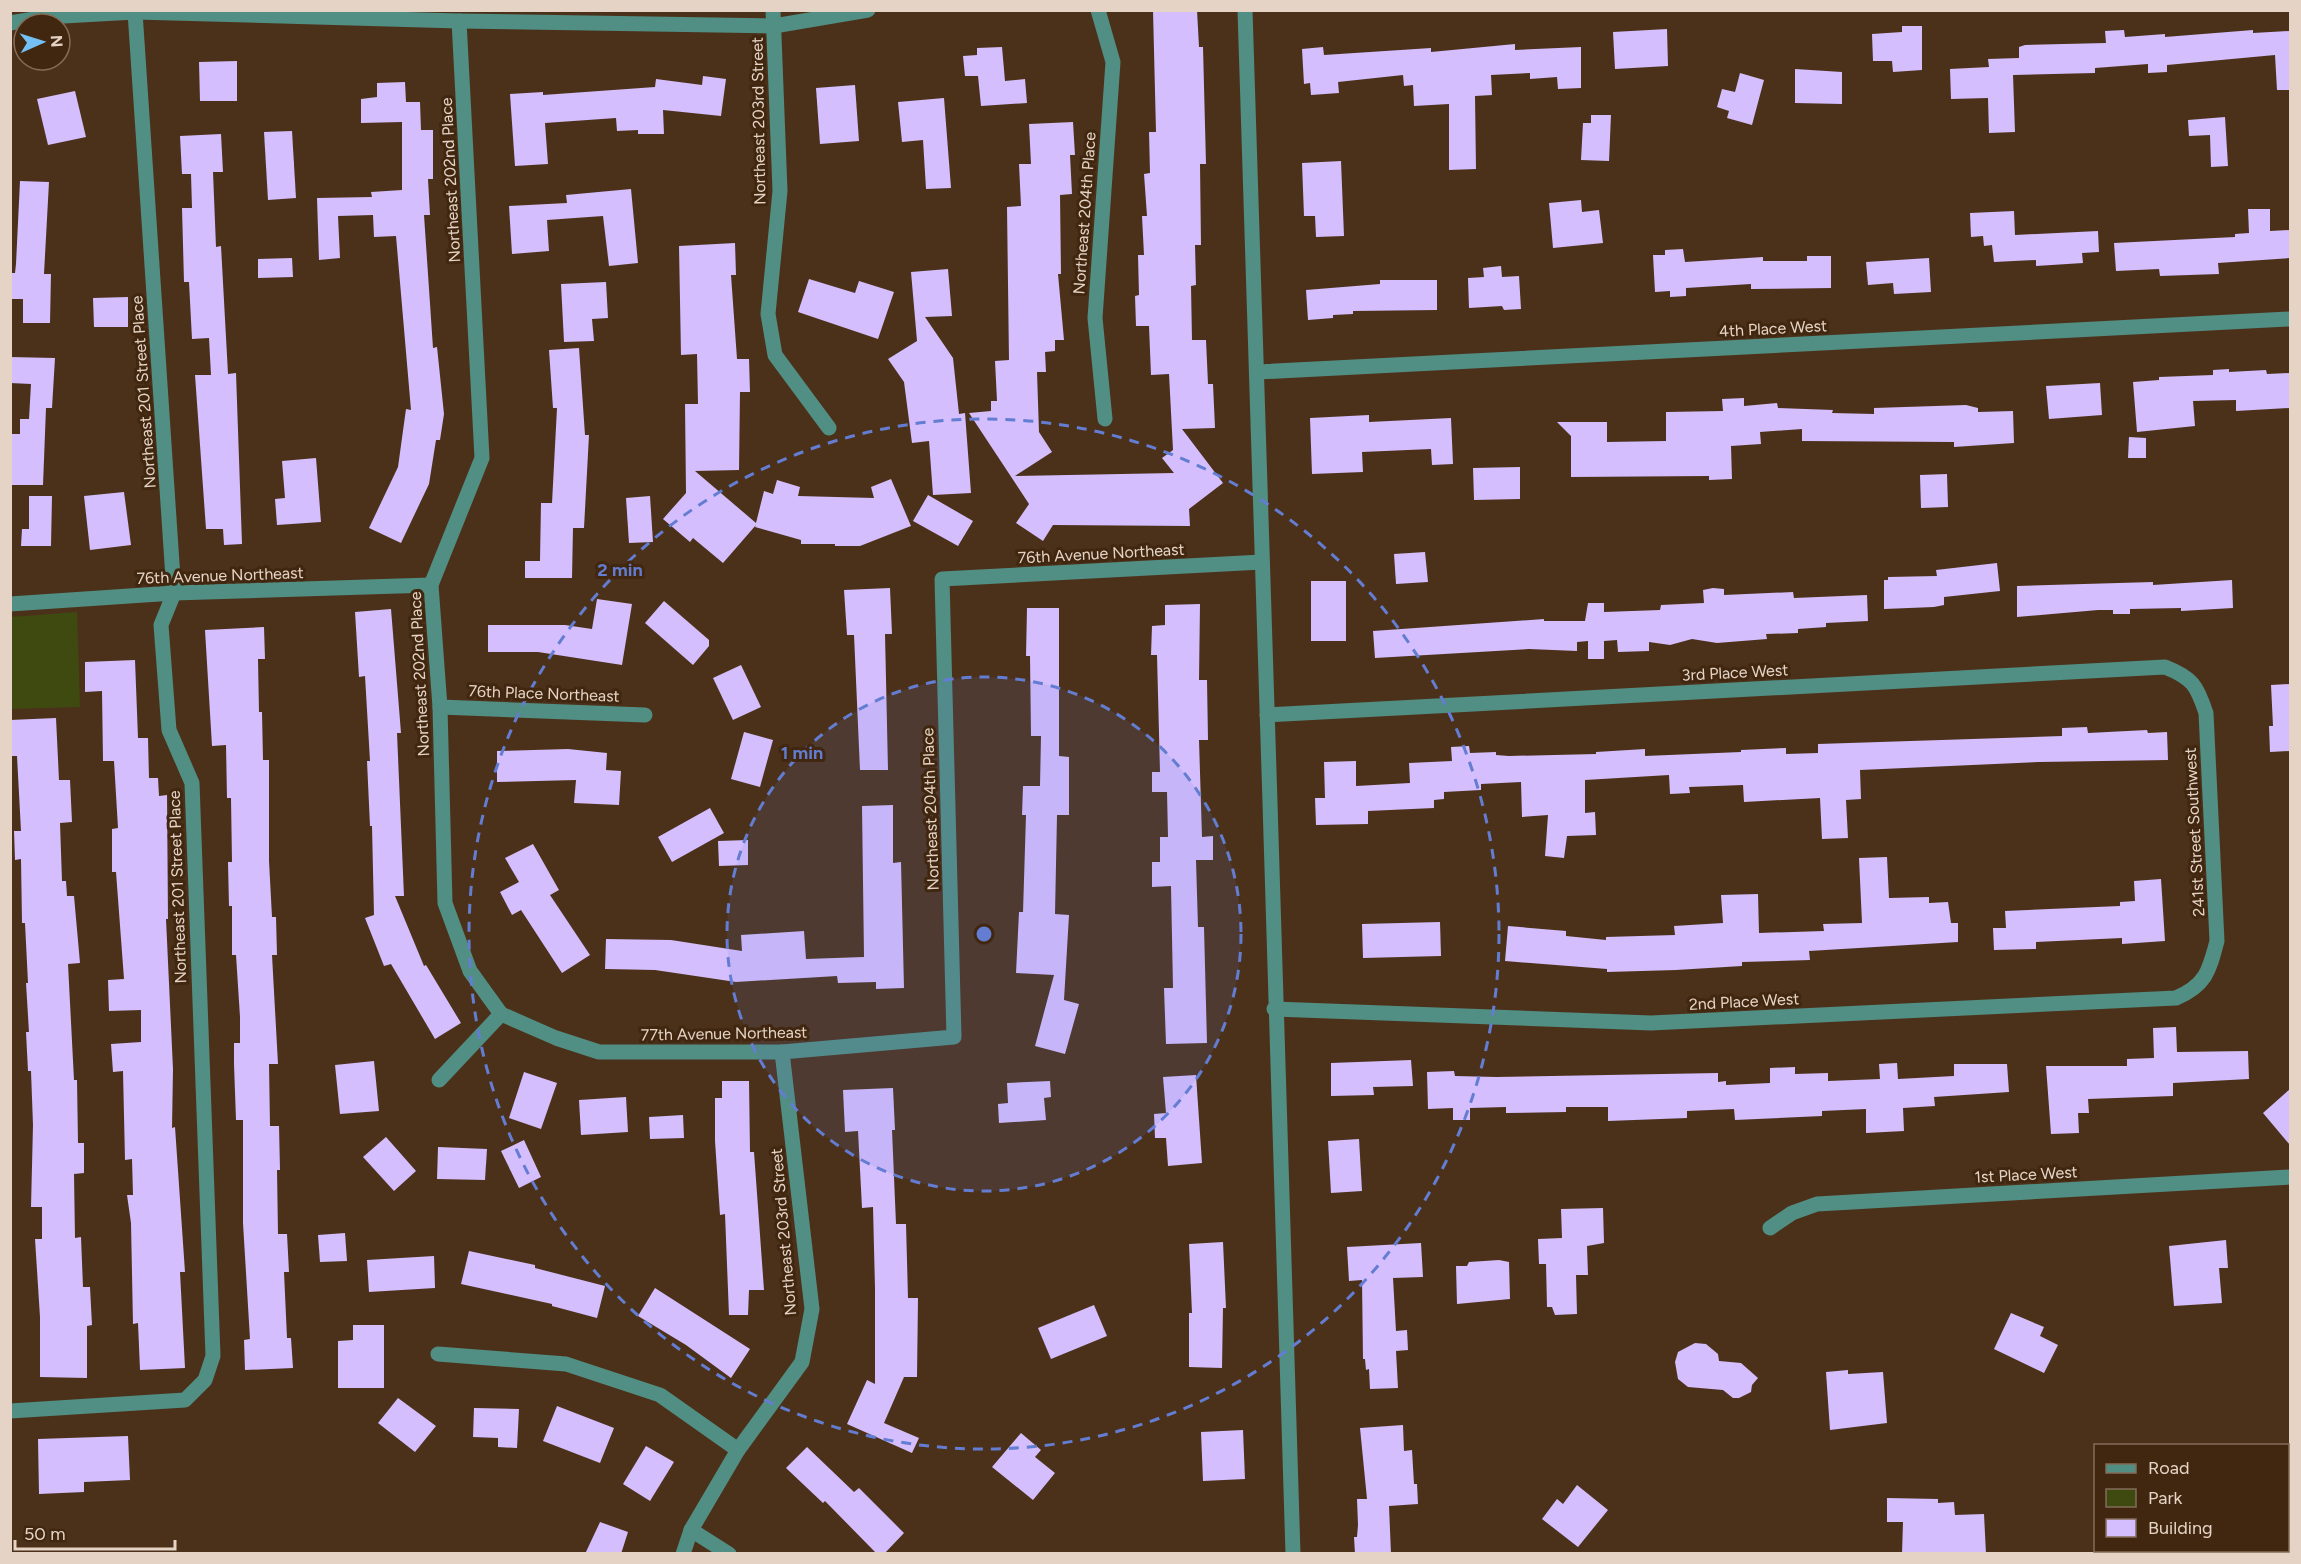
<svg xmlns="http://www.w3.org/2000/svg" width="2301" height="1564" font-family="Figtree,sans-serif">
	<rect width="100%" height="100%" fill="#4c311a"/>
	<!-- green -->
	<polygon fill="#3f4a11" points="77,612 80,707 11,709 11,617"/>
	<!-- building -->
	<g fill="#d4befd">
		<polygon points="1153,10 1197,10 1199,47 1203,47 1206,164 1200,164 1201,245 1195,245 1196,285 1191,286 1192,340 1206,340 1208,384 1213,384 1215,428 1182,429 1223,483 1189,509 1190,526 1053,525 1043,541 1016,523 1029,504 969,413 991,411 991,401 997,401 995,361 1009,360 1007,207 1021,206 1019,164 1031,164 1029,124 1073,122 1075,155 1070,155 1072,194 1060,195 1061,274 1058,274 1064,340 1055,340 1055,351 1045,352 1046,372 1037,372 1039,432 1052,452 1015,476 1174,473 1162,458 1173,450 1169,374 1151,375 1149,326 1136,326 1135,296 1139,295 1138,255 1144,255 1142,216 1147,216 1144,174 1150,173 1149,132 1156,132"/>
		<polygon points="1902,26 1922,26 1922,70 1893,72 1892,61 1873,61 1872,34 1902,32"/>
		<polygon points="1667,29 1668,66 1615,69 1613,32"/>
		<polygon points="2124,30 2125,37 2165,34 2165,37 2253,30 2253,33 2290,31 2290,90 2277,90 2275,55 2167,65 2167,72 2148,73 2148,64 2095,68 2095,73 2013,75 2015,132 1989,133 1988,98 1951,99 1950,69 1989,67 1988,59 2019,58 2019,47 2025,45 2106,43 2105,31"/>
		<polygon points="1515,44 1515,50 1581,47 1581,88 1558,89 1557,77 1530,79 1530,73 1491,75 1492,95 1475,96 1476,169 1449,170 1449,104 1414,106 1413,85 1404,86 1403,75 1338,82 1339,93 1311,95 1310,83 1304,84 1302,49 1323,47 1324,55 1431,48 1431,52"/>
		<polygon points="1002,47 1005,81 1025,79 1027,103 981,106 978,76 965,76 963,56 977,55 977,48"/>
		<polygon points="237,61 237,101 200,101 199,62"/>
		<polygon points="1795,69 1842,72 1842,104 1795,103"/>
		<polygon points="1740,73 1764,80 1752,125 1727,118 1729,111 1717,107 1722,89 1735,92"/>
		<polygon points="703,76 726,79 721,116 663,110 664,134 638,134 638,130 617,131 616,118 545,123 548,164 515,166 510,94 543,92 543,95 655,87 656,79 702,85"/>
		<polygon points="405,82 406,102 420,102 421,130 433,130 433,179 428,179 430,215 424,215 433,348 437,347 444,414 440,440 436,440 429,484 401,543 369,528 398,467 406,409 411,410 396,236 374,237 373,215 338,216 340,258 319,260 317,198 372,197 371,192 402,190 402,122 361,123 361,99 377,97 377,83"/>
		<polygon points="855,85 859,141 820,144 816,88"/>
		<polygon points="75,91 86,137 48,145 37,99"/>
		<polygon points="944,98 951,188 926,189 923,140 902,142 898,102"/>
		<polygon points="1591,115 1611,115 1609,161 1581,160 1583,123 1591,123"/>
		<polygon points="2225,117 2228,166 2211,167 2210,135 2189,136 2188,120"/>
		<polygon points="292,131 296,198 268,200 264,132"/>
		<polygon points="221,134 223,172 213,172 216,247 221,246 228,374 236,373 242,544 224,545 223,529 206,529 195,375 211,375 209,338 192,339 189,282 184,282 182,208 192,208 191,174 182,174 180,136"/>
		<polygon points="1341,161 1344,236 1316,237 1315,216 1304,216 1302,163"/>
		<polygon points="20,181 49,182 44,274 51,274 50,323 23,323 23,299 10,299 10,273 15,273 16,264"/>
		<polygon points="631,189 638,263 609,266 603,216 547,220 549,251 512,254 509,206 567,203 566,195"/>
		<polygon points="1581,200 1582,212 1599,210 1603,243 1553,248 1549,203"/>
		<polygon points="2248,209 2270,209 2270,231 2290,230 2290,258 2218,263 2219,274 2160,276 2159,269 2116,271 2114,243 2235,237 2235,234 2249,233"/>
		<polygon points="2014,211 2015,235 2098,231 2099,252 2082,253 2083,263 2036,266 2036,260 1994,262 1992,245 1984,246 1983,236 1971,237 1970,213"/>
		<polygon points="735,243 736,275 731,275 737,359 749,359 750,392 740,392 739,470 695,471 756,523 764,491 773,494 777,480 800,487 798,496 874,498 871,487 891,479 911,526 860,546 835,546 835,544 801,544 801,540 755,527 756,525 723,563 693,538 690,542 663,519 686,493 685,404 698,404 697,354 681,355 679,246"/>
		<polygon points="1683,249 1685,262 1763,257 1763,261 1807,261 1807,256 1831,256 1831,288 1751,289 1751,284 1686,288 1686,296 1670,297 1670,291 1655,292 1653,255 1665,255 1665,250"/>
		<polygon points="292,258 293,277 258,278 258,259"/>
		<polygon points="1929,258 1931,292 1894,294 1893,283 1868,285 1866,262"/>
		<polygon points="1501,266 1502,277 1519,276 1521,309 1504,310 1502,306 1469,308 1468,278 1484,277 1483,268"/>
		<polygon points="948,269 952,316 925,317 953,358 959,414 965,413 971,493 933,495 929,441 912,443 904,382 888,359 917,341 911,272"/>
		<polygon points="809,279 855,293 859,281 894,292 878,339 798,312"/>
		<polygon points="1380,280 1437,280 1437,310 1353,311 1353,314 1333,315 1333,318 1308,320 1306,290 1380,284"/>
		<polygon points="606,282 608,318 592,319 594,341 564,342 561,284"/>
		<polygon points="128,297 128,327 94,327 93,298"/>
		<polygon points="579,348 585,435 589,435 584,528 573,528 572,578 525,578 525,561 540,561 541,503 552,503 557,408 553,408 549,350"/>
		<polygon points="10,357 55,358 52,408 46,408 43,485 10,485 10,434 20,434 20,419 29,419 31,384 10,383"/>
		<polygon points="2229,369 2229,372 2266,370 2267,374 2290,373 2290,408 2236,411 2236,400 2193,401 2195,426 2137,432 2133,382 2159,380 2159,377 2213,375 2213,370"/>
		<polygon points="2100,383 2102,415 2049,419 2046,386"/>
		<polygon points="1744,398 1744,406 1777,403 1778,408 1833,410 1832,413 1874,414 1874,408 1966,405 1978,408 1978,412 2013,411 2014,443 1954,447 1954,442 1802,441 1802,429 1760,432 1761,444 1731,446 1732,479 1709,480 1709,476 1571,477 1571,436 1557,422 1607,422 1607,442 1666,441 1666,412 1723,411 1722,399"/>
		<polygon points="1369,415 1369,422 1451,418 1453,464 1432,465 1431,449 1362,452 1363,472 1312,474 1310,418"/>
		<polygon points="2129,437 2146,438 2146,458 2128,458"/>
		<polygon points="316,458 321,522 277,525 275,499 285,498 282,461"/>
		<polygon points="1520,467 1520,499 1474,500 1473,468"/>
		<polygon points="1947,474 1948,507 1921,508 1920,475"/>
		<polygon points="124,492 131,545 90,550 84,496"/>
		<polygon points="928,495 973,521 958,546 913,521"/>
		<polygon points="29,496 52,496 51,546 21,546 22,529 29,529"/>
		<polygon points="650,496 653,542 629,543 626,498"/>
		<polygon points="1425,552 1428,582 1396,584 1394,554"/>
		<polygon points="1997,563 2000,591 1944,597 1944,605 1934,607 1884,609 1884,580 1888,580 1888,577 1937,576 1936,570"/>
		<polygon points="2232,580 2233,608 2181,611 2181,608 2130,609 2130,614 2113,614 2113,610 2098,610 2017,617 2017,586 2153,582 2153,585"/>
		<rect x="1311" y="581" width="35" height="60"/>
		<polygon points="890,588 892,634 885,634 888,770 860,770 854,635 847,635 844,590"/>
		<polygon points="1713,588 1724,589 1724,595 1793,592 1794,598 1867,595 1868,621 1826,623 1826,627 1798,629 1798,633 1766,634 1767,639 1717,643 1692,639 1670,645 1649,642 1649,651 1618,652 1617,640 1604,641 1604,659 1588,659 1588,641 1577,642 1577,651 1529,649 1375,658 1373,631 1544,619 1544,621 1585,621 1588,603 1604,603 1604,612 1660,610 1661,605 1704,603 1703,590"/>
		<polygon points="597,599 632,604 622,665 538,652 488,652 488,625 565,625 592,629"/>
		<polygon points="664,601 709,640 709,646 693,665 645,623"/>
		<polygon points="1200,604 1199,680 1207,680 1208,740 1199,740 1202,837 1213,836 1213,860 1196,860 1198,927 1204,927 1207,1043 1166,1044 1164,988 1173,988 1171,886 1152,887 1152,862 1160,862 1160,837 1168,837 1167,792 1152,792 1152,772 1160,772 1157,655 1151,655 1152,626 1165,625 1165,605"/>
		<polygon points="1027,608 1059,608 1059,756 1069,757 1069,815 1057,815 1055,914 1069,915 1064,1000 1079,1004 1065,1054 1035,1046 1054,975 1016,973 1019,912 1023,912 1026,815 1022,815 1023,786 1040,786 1041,736 1031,736 1030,656 1026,656"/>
		<polygon points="391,609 401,733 397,733 404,896 395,896 424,966 426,965 461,1023 435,1039 391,964 384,966 365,918 374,915 372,826 370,826 367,761 370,761 365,676 359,677 355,612"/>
		<polygon points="264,627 265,659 258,659 259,712 262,712 263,760 269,760 269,861 272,917 276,917 277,955 272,955 278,1064 269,1064 270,1126 279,1126 280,1170 277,1170 278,1234 287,1234 289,1272 284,1272 287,1338 291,1338 293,1368 245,1370 244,1340 250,1339 243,1223 243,1120 236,1120 234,1064 234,1043 240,1043 240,1017 236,955 232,955 232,906 229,906 228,862 232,862 231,798 227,798 226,745 212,746 205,630"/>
		<polygon points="135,660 138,738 148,738 149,778 158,778 159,796 167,795 168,919 166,919 173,1069 172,1128 175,1127 185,1272 180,1272 185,1368 140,1370 138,1323 133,1324 131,1223 127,1195 133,1195 132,1159 125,1160 123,1071 113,1072 111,1044 141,1042 141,1010 109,1011 108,980 124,979 116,872 112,872 112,829 118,828 114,761 103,761 102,691 85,692 85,662"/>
		<polygon points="741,665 761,707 733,720 713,678"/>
		<polygon points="2290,684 2290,751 2270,752 2269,726 2273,726 2271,685"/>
		<polygon points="56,718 59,780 70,780 72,822 60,823 62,881 66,881 67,896 74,896 80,963 68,964 74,1080 77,1080 78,1143 84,1143 84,1173 74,1174 75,1238 81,1237 83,1287 90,1287 92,1325 87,1326 87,1378 40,1377 40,1317 35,1239 42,1239 42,1207 31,1207 33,1125 31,1071 28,1071 26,1032 29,1032 26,983 28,983 25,923 22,923 21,859 15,860 14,831 21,831 17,756 12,756 10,720"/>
		<polygon points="2087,727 2088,733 2147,730 2148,733 2167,732 2168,760 2039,762 1860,770 1861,799 1846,800 1848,838 1822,839 1820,798 1744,802 1743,785 1689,787 1690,793 1670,794 1669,775 1585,780 1585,813 1595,812 1596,835 1567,836 1564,858 1545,856 1548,815 1522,817 1521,782 1481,784 1481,790 1444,792 1444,799 1434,800 1434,808 1368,811 1368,824 1316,825 1315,798 1325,798 1324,762 1356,761 1356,786 1410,783 1409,763 1452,761 1451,747 1469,746 1470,753 1496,752 1496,755 1509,756 1596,754 1596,752 1645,749 1645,756 1741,752 1741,750 1786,748 1786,754 1818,753 1818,744 2062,736 2062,728"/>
		<polygon points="744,732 773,740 760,787 731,779"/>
		<polygon points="568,749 607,753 606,770 621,771 619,805 574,803 576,780 497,782 497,751"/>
		<polygon points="893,805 893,863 901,862 904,988 876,989 876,982 838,983 837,976 736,982 655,970 605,969 606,939 671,940 742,951 741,935 804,931 806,959 864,957 862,806"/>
		<polygon points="710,808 724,833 672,862 658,837"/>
		<polygon points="748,840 748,865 719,866 718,841"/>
		<polygon points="533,844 559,890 550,895 590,955 562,973 521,910 512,915 500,892 519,882 505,858"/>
		<polygon points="1887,857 1889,898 1929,897 1929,903 1948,902 1951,923 1958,923 1958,942 1809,951 1810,960 1742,962 1742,966 1676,970 1607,972 1607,969 1505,961 1508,926 1566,931 1566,936 1606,940 1606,937 1675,935 1674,926 1723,923 1721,895 1758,894 1759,933 1824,931 1823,924 1862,923 1859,858"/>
		<polygon points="2161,879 2165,941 2122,944 2122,938 2036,942 2036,949 1994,950 1993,928 2006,928 2005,911 2120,906 2120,902 2135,901 2134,881"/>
		<polygon points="1440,922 1441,956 1363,958 1362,924"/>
		<polygon points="2176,1027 2177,1052 2248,1051 2249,1079 2173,1083 2173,1096 2088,1099 2089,1113 2078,1113 2079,1133 2051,1134 2046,1066 2127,1066 2127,1059 2154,1058 2153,1028"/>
		<polygon points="1411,1060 1413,1086 1373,1087 1374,1095 1331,1096 1331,1063"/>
		<polygon points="374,1061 379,1111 340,1114 335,1065"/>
		<polygon points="1897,1063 1898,1079 1954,1076 1954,1064 2007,1064 2009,1092 1934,1097 1935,1106 1903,1108 1904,1131 1866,1133 1866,1109 1822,1111 1822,1116 1735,1120 1734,1109 1687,1111 1687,1118 1608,1121 1608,1107 1566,1107 1566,1112 1506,1113 1506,1107 1470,1108 1470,1120 1453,1120 1453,1108 1428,1109 1427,1072 1454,1071 1455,1076 1496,1077 1718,1073 1718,1082 1726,1081 1726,1085 1770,1083 1770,1068 1795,1067 1795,1074 1828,1073 1828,1081 1880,1079 1879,1064"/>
		<polygon points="524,1072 557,1083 541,1129 509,1118"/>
		<polygon points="1196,1075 1202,1163 1168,1166 1166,1138 1155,1138 1154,1114 1166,1113 1163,1077"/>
		<polygon points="722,1081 749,1081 750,1152 754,1152 764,1290 749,1290 748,1315 729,1315 725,1214 720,1215 715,1141 715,1098 722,1098"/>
		<polygon points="1050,1081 1051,1097 1044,1098 1046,1120 999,1123 998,1104 1008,1103 1007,1083"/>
		<polygon points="893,1088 895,1130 892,1130 896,1224 906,1224 908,1298 918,1298 917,1377 904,1377 884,1423 919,1438 912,1453 847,1424 867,1380 875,1384 875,1288 873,1207 862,1208 858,1131 845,1132 843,1090"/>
		<polygon points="2290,1089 2290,1145 2263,1113"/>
		<polygon points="626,1097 628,1132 581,1135 579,1100"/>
		<polygon points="683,1115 684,1138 650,1139 649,1117"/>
		<polygon points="386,1137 416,1171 394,1191 363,1157"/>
		<polygon points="1359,1139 1362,1191 1331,1193 1328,1141"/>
		<polygon points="524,1140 541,1177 519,1188 501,1151"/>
		<polygon points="438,1147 487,1149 485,1180 437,1179"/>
		<polygon points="1603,1208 1604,1243 1587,1246 1588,1275 1576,1275 1577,1314 1555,1315 1552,1307 1547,1307 1546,1264 1539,1264 1538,1239 1562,1238 1561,1209"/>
		<polygon points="345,1233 347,1261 320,1262 318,1235"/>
		<polygon points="2226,1240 2228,1268 2219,1268 2222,1303 2174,1306 2169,1246"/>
		<polygon points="1223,1242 1226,1308 1223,1308 1222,1368 1189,1367 1189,1313 1192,1313 1189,1244"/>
		<polygon points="1421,1243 1423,1277 1393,1278 1396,1331 1407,1330 1408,1350 1396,1351 1398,1388 1370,1389 1369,1369 1366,1370 1365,1359 1363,1359 1362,1280 1349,1281 1347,1247"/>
		<polygon points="469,1251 535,1265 535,1268 605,1286 597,1318 552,1306 552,1304 461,1284"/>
		<polygon points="434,1256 435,1288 369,1292 367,1260"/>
		<polygon points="1499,1260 1509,1262 1510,1299 1457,1304 1456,1266 1467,1266 1469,1262"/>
		<polygon points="655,1288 750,1349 731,1378 686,1345 638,1316"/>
		<polygon points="1094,1305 1107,1336 1051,1359 1038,1328"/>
		<polygon points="2011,1313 2044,1327 2040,1336 2058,1345 2044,1373 1994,1349"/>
		<polygon points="353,1325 384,1325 384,1388 338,1388 338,1341 353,1340"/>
		<polygon points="1695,1343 1706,1344 1718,1354 1719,1361 1741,1363 1758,1378 1752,1385 1751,1392 1739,1398 1733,1398 1723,1390 1688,1387 1678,1379 1675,1362 1678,1352"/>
		<polygon points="1848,1370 1848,1374 1883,1372 1887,1423 1830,1430 1826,1372"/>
		<polygon points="398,1398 436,1426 415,1452 378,1423"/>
		<polygon points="557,1406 614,1428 600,1463 543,1441"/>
		<polygon points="474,1408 519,1409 517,1448 498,1447 498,1438 473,1437"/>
		<polygon points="1403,1425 1404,1451 1412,1450 1414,1484 1417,1484 1418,1504 1389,1506 1391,1554 1355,1554 1354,1537 1357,1537 1358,1525 1357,1499 1367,1499 1360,1428"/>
		<polygon points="1243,1430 1245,1479 1203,1481 1201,1432"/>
		<polygon points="1021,1433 1041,1450 1035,1457 1055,1473 1033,1500 992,1467"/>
		<polygon points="128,1436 130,1480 84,1482 84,1492 39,1494 38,1439"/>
		<polygon points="646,1446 674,1462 650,1501 623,1484"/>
		<polygon points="807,1447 854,1492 859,1488 904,1533 884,1554 877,1554 825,1501 823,1503 786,1468"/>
		<polygon points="1577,1485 1608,1510 1578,1547 1542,1519 1557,1499 1563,1504"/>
		<polygon points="1887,1498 1938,1499 1938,1503 1954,1502 1955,1515 1984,1514 1986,1554 1902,1554 1903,1522 1887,1522"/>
		<polygon points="600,1522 628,1532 621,1554 585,1554"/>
	</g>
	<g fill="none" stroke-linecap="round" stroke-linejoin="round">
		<!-- minor -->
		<g stroke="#518e83" stroke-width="15">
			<polyline points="773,10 780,191 768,314 775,355 829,428"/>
			<polyline points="1098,10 1113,62 1095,318 1105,419"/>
			<path d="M1245,10C1264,525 1275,1039 1293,1554"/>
			<polyline points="10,23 46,17 135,12 459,21 774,26 868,10"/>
			<polyline points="1258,372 2290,319"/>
			<polyline points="10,604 174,593 431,585"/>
			<polyline points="440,707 645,715"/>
			<path d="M1267,715L2165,667C2193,678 2197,686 2206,713L2217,941C2209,971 2206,985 2176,998L1651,1023L1274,1009"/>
			<polyline points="501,1014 556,1038 599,1052 782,1052 954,1037 942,579 1262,562"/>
			<polyline points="439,1080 501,1014 470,971 445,903 440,707 431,585 482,458 459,21"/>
			<polyline points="1770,1228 1792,1213 1817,1204 2290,1177"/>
			<polyline points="438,1354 566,1364 660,1395 738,1450"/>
			<polyline points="10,1411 185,1400 205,1380 213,1356 192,783 169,730 161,625 174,593 135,12"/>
			<polyline points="691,1530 729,1554"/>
			<polyline points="683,1554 691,1530 738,1450 802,1362 812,1309 782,1052"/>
		</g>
	</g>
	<!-- distance rings -->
	<circle cx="984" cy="934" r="257" fill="#637dd2" fill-opacity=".12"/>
	<g fill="none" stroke="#637dd2" stroke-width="3" stroke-dasharray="10 8">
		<circle cx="984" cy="934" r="257"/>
		<circle cx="984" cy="934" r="515"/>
	</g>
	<g text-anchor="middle" stroke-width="6" stroke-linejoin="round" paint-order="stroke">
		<!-- street labels -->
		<g font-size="16" fill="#e5d4c6" stroke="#412710">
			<text transform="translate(758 121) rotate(-91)" y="6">Northeast 203rd Street</text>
			<text transform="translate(450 180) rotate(-93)" y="6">Northeast 202nd Place</text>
			<text transform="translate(1084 213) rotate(-86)" y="6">Northeast 204th Place</text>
			<text transform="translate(1773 328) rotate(-3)" y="6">4th Place West</text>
			<text transform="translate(143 392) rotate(-94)" y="6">Northeast 201 Street Place</text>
			<text transform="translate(1101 553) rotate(-3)" y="6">76th Avenue Northeast</text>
			<text transform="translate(220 575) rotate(-2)" y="6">76th Avenue Northeast</text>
			<text transform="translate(1735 672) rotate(-3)" y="6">3rd Place West</text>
			<text transform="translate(419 674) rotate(-93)" y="6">Northeast 202nd Place</text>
			<text transform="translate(544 693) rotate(2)" y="6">76th Place Northeast</text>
			<text transform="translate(930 809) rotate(-92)" y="6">Northeast 204th Place</text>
			<text transform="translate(2194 832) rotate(-93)" y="6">241st Street Southwest</text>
			<text transform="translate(177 887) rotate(-92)" y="6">Northeast 201 Street Place</text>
			<text transform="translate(1744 1001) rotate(-3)" y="6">2nd Place West</text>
			<text transform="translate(724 1033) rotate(-1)" y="6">77th Avenue Northeast</text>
			<text transform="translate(2026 1174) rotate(-3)" y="6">1st Place West</text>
			<text transform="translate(783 1232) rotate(-95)" y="6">Northeast 203rd Street</text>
		</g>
	</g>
	<circle cx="984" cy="934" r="9" fill="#637dd2" stroke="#412710" stroke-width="3"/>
	<g font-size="18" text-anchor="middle" font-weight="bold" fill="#637dd2" stroke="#412710" stroke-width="6" stroke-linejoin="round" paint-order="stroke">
		<text x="620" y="576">2 min</text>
		<text x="802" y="759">1 min</text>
	</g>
	<!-- border -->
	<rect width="2301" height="1564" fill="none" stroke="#e5d4c6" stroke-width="24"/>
	<!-- legend -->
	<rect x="2094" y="1444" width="195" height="108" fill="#412710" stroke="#836c59" stroke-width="1.5"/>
	<rect x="2106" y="1464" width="30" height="9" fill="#518e83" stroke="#836c59" stroke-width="1.5"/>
	<text x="2148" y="1474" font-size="18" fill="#e5d4c6">Road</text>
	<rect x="2106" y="1489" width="30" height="18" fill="#3f4a11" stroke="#836c59" stroke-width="1.5"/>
	<text x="2148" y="1504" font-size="18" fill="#e5d4c6">Park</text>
	<rect x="2106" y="1519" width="30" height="18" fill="#d4befd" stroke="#836c59" stroke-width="1.5"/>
	<text x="2148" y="1534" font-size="18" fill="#e5d4c6">Building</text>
	<!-- north arrow -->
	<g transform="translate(42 42) rotate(87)"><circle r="28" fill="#412710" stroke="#836c59" stroke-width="1.5"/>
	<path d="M0-4.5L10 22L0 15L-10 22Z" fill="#74c0f6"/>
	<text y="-9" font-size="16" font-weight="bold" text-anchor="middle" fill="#e5d4c6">N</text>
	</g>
	<!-- scale -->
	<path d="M15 1540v9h160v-9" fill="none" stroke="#e5d4c6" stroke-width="3"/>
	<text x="24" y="1540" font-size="18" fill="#e5d4c6" stroke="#412710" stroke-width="4.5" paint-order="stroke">50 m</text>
</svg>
